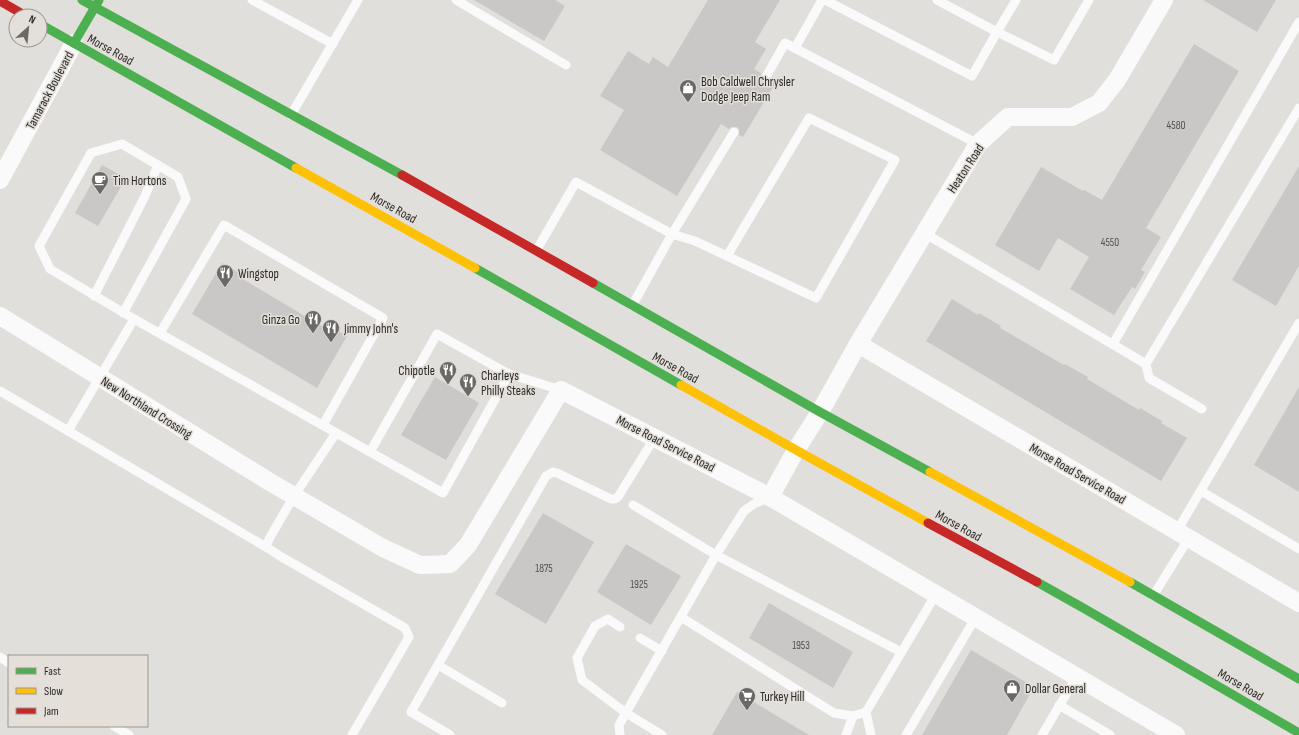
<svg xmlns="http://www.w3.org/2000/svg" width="1299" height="735" font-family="'Sofia Sans Condensed',sans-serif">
	<rect width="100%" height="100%" fill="#e1dfdc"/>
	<!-- building -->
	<g fill="#cac7c7">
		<polygon points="474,0 555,0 565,6 544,41"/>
		<polygon points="708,0 780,0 755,42 766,49 754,69 761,73 760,77 763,82 766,83 771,80 776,82 743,137 739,135 739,129 737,127 731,127 729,129 721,124 677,196 600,150 624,110 600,96 628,51 649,64 653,57 668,67"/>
		<polygon points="1203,0 1276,0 1257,32"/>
		<polygon points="1194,44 1239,71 1146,228 1161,237 1141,270 1145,272 1135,289 1132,287 1114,315 1070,289 1089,257 1058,238 1039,271 995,245 1041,167 1083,191 1084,190 1102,200"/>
		<polygon points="102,165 126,178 98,226 75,213"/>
		<polygon points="1299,166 1299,266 1276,306 1232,280"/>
		<polygon points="222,263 243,275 241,278 325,328 327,324 347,336 317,388 192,314"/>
		<polygon points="952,299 978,315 979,313 1001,326 1000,328 1064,365 1065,364 1088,377 1087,379 1139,410 1140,408 1162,421 1161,423 1187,438 1161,481 926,341"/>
		<polygon points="435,377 479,403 446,460 401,435"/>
		<polygon points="1299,387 1299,492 1254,465"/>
		<polygon points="543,513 594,542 546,624 495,594"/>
		<polygon points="626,544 681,576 651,625 597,592"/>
		<polygon points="769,603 853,652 833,688 749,638"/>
		<polygon points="971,650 1034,687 1007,735 922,735"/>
		<polygon points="737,692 809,735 712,735"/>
	</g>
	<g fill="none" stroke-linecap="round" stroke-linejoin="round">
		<!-- lane -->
		<g stroke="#fafafa" stroke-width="9">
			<polyline points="252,0 333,44"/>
			<polyline points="456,0 566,65"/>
			<polyline points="825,0 972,76 997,32 1054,60 1089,0"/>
			<polyline points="937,0 997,32 1016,0"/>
			<polyline points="795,48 822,0"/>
			<polyline points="766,77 785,43 978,144"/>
			<polyline points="291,115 358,0"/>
			<polyline points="924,233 1146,364"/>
			<polyline points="536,251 576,182 672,234 632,306"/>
			<polyline points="727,256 809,118 895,160 816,298 695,241 672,234 734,132"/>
			<polyline points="94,296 144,198 158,165"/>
			<polyline points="123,313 186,199 178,177 122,144 91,153 39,246 50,269 134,319 443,493 509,374 561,390"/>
			<polyline points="160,333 224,225 383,318 323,425"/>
			<polyline points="1113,344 1299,22"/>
			<polyline points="0,391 266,547"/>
			<polyline points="1202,409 1149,378 1146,364 1299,108"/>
			<polyline points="68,431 134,319"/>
			<polyline points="336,433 294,496 269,539 266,547 280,556 405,628 409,637 352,735"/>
			<polyline points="370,452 437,334 509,374"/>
			<polyline points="1201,491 1299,549"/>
			<polyline points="633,505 716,555 901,652"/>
			<polyline points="1177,531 1299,323"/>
			<polyline points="1153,596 1189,538"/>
			<polyline points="681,617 834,713 853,716 866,712"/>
			<polyline points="620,627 608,619 595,626 577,658 582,680 626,713 662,735"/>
			<polyline points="640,638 662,651"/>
			<polyline points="0,657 9,663"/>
			<polyline points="438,665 502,703"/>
			<polyline points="1059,705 1110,735"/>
			<polyline points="114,726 129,735"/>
			<polyline points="450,735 411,712 546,476 553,472 557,473 611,499 615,499 618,497 655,437"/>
			<polyline points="620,735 619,725 716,555 744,511 754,504 770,497"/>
			<polyline points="846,735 853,716"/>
			<polyline points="871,735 866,712 936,594"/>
			<polyline points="906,735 976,617"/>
			<polyline points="1042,735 1077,676"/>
		</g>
		<!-- street -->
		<g stroke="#fafafa" stroke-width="18">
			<polyline points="1164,0 1117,80 1099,103 1072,117 1008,117 978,144 858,344 820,412 796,450 770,497 1176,735"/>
			<polyline points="0,180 74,43"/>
			<polyline points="0,316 270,482 383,548 420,565 450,564 468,545 561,390 770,497"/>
			<polyline points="858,344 1299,603"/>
		</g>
		<!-- fast -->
		<g stroke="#4caf50" stroke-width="9">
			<polyline points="82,0 402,175"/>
			<polyline points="40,24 296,168"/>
			<polyline points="74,43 99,0"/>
			<polyline points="475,268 681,385"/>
			<polyline points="593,283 820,412 930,472"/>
			<polyline points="1037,582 1085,609 1299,733"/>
			<polyline points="1130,582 1299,679"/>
		</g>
		<!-- slow -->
		<g stroke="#ffc107" stroke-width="9">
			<polyline points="296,168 475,268"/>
			<polyline points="681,385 796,450 928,523"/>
			<polyline points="930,472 1130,582"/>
		</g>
		<!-- jam -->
		<g stroke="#c62828" stroke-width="9">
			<polyline points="0,1 26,16"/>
			<polyline points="402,175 593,283"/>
			<polyline points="928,523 1037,582"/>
		</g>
	</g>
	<!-- icons -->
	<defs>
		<symbol id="shop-pin" viewBox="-11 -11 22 30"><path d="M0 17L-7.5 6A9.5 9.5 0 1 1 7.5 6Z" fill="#6b6966" stroke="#e4dfd9"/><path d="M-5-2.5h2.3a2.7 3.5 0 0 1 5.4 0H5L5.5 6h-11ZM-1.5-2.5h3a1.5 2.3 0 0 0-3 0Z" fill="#fff"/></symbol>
		<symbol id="cafe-pin" viewBox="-11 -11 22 30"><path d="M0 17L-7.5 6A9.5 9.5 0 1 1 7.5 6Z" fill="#6b6966" stroke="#e4dfd9"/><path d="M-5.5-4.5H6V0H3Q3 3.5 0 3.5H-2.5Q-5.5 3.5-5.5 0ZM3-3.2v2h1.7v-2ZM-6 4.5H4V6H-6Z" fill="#fff"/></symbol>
		<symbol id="restaurant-pin" viewBox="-11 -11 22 30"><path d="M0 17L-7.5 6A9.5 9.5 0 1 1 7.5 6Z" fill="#6b6966" stroke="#e4dfd9"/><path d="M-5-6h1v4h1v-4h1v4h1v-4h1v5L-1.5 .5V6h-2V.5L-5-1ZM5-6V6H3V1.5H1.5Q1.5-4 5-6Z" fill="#fff"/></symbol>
		<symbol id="supermarket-pin" viewBox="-11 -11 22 30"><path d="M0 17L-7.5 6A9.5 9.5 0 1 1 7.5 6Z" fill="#6b6966" stroke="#e4dfd9"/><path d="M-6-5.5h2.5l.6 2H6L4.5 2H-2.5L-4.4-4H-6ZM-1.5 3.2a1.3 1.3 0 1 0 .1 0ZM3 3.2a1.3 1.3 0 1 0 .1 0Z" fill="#fff"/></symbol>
	</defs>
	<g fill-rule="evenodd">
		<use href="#shop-pin" x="678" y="78" width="20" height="27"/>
		<use href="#cafe-pin" x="90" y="170" width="20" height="27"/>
		<use href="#restaurant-pin" x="215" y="263" width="20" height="27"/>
		<use href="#restaurant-pin" x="303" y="309" width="20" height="27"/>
		<use href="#restaurant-pin" x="321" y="318" width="20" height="27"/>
		<use href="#restaurant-pin" x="438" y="360" width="20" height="27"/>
		<use href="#restaurant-pin" x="458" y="372" width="20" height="27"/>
		<use href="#shop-pin" x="1002" y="678" width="20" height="27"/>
		<use href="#supermarket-pin" x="737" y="686" width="20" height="27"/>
	</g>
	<g text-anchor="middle" stroke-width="3" stroke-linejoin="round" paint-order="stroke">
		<!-- number labels -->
		<g font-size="11" fill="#53504e">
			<text x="1176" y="129">4580</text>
			<text x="1110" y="246">4550</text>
			<text x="544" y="572">1875</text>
			<text x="639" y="588">1925</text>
			<text x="801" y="649">1953</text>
		</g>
		<!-- street labels -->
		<g font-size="13" fill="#2b2926" stroke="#e4dfd9">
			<text transform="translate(111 49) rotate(29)" y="5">Morse Road</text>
			<text transform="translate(49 90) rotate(-62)" y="5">Tamarack Boulevard</text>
			<text transform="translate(965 168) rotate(-57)" y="5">Heaton Road</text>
			<text transform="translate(394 207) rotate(29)" y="5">Morse Road</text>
			<text transform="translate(676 367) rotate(29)" y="5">Morse Road</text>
			<text transform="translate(147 407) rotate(32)" y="5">New Northland Crossing</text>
			<text transform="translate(666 443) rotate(27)" y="5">Morse Road Service Road</text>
			<text transform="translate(1078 473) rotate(30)" y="5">Morse Road Service Road</text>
			<text transform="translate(959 525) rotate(29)" y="5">Morse Road</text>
			<text transform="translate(1241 684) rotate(30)" y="5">Morse Road</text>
		</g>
		<!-- poi labels -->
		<g font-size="13" fill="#2b2926" stroke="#e4dfd9" text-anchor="start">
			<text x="701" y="86">Bob Caldwell Chrysler<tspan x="701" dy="15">Dodge Jeep Ram</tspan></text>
			<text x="113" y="185">Tim Hortons</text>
			<text x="238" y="278">Wingstop</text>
			<text x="300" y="324" text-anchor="end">Ginza Go</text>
			<text x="344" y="333">Jimmy John's</text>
			<text x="435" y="375" text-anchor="end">Chipotle</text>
			<text x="481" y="380">Charleys<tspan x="481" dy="15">Philly Steaks</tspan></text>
			<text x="1025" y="693">Dollar General</text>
			<text x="760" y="701">Turkey Hill</text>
		</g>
	</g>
	<!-- legend -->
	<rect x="8" y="655" width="140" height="72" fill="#e4dfd9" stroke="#9a9691"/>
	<rect x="16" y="668" width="20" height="6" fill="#4caf50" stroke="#9a9691"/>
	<text x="44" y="675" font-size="12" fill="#2b2926">Fast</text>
	<rect x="16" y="688" width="20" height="6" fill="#ffc107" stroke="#9a9691"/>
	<text x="44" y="695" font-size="12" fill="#2b2926">Slow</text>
	<rect x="16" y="708" width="20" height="6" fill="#c62828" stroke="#9a9691"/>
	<text x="44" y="715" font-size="12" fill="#2b2926">Jam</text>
	<!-- north arrow -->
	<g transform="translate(28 28) rotate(27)"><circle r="19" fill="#e4dfd9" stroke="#9a9691"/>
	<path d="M0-3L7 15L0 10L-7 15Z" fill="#6b6966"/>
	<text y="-6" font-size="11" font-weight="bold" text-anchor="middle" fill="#2b2926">N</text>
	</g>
</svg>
